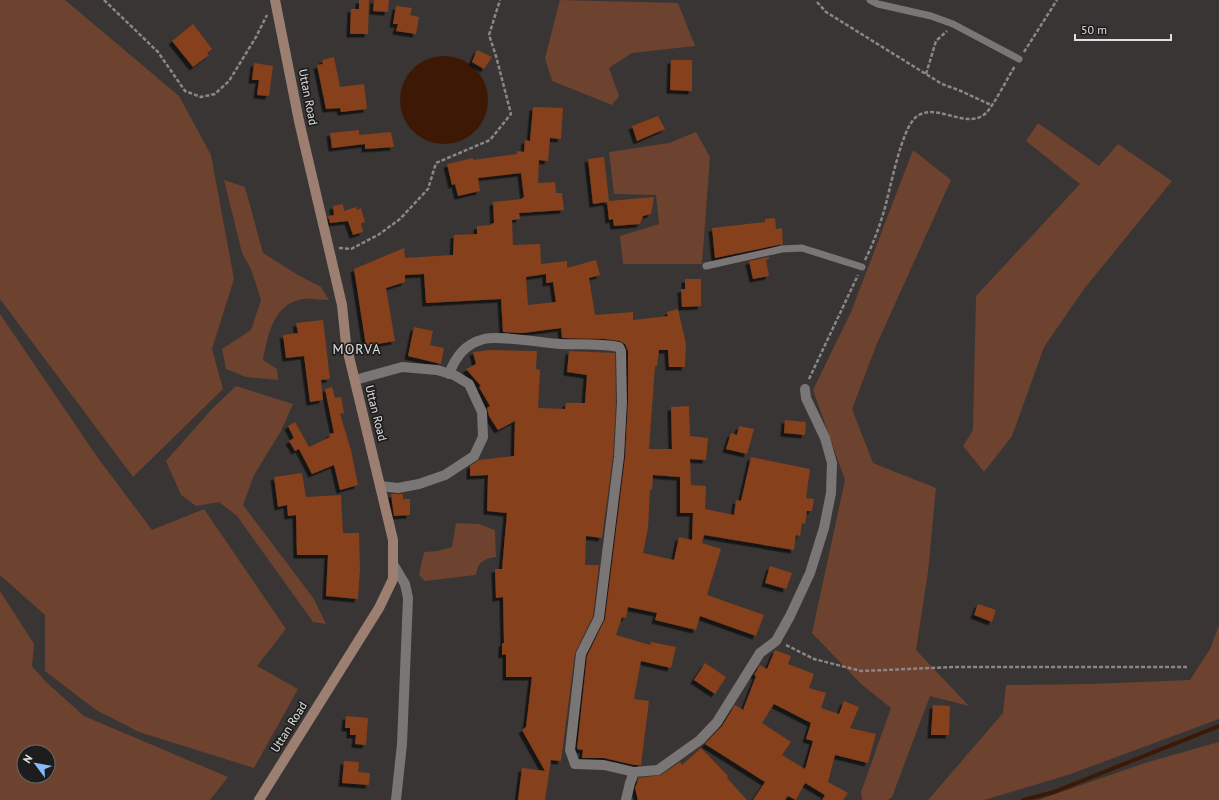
<svg xmlns="http://www.w3.org/2000/svg" width="1219" height="800" font-family="'PT Sans',sans-serif">
	<defs>
		<filter id="shadow"><feDropShadow dx="-3.5" dy="3.5" stdDeviation="0" flood-color="#0009"/></filter>
	</defs>
	<rect width="100%" height="100%" fill="#383534"/>
	<!-- green -->
	<g fill="#6d422e" fill-rule="evenodd">
		<polygon points="0,0 65,0 179,96 211,155 234,279 212,349 223,389 133,477 0,299"/>
		<polygon points="560,0 678,3 695,46 632,53 609,68 619,96 612,105 552,81 545,58"/>
		<polygon points="1038,123 1099,166 1118,144 1172,181 1084,289 1044,347 1012,436 984,472 963,446 973,430 976,296 1080,184 1026,141"/>
		<polygon points="696,132 710,157 702,264 623,264 620,236 659,224 656,195 614,194 609,152 669,143"/>
		<polygon points="913,150 951,180 876,346 852,409 873,463 936,488 928,572 916,650 969,706 930,696 892,797 888,800 862,800 861,792 891,708 861,684 812,633 845,480 813,390 851,312"/>
		<path d="M224,180L245,187L263,253L298,275L321,287L329,300C321,300 311,298 303,299C273,304 268,335 263,360L277,369L278,380L246,377L226,369L222,349L251,330L261,300L251,269L242,253Z"/>
		<polygon points="0,314 98,458 152,530 204,509 286,629 257,666 298,689 254,768 139,732 96,710 45,671 45,615 0,575"/>
		<polygon points="236,386 293,404 281,431 254,475 243,505 314,599 326,624 313,622 237,516 219,502 196,506 181,495 166,461 212,409"/>
		<path d="M456,523L479,524L495,530L496,557C483,559 478,562 476,575L425,581L419,575L424,552L438,551L452,547Z"/>
		<path d="M0,591L34,644L32,666L46,682L84,716L228,777L210,800H0ZM24,752H48V776H24Z"/>
		<polygon points="1219,625 1219,719 1068,775 984,800 928,800 1003,713 1006,685 1091,684 1190,680 1210,649"/>
		<polygon points="1219,742 1219,800 1038,800 1148,762"/>
	</g>
	<!-- water -->
	<circle fill="#3d1805" cx="444" cy="100" r="44"/>
	<g fill="none" stroke-linecap="round" stroke-linejoin="round">
		<!-- stream -->
		<polyline stroke="#3d1805" stroke-width="4" points="1023,800 1054,792 1219,726"/>
	</g>
	<!-- building -->
	<g fill="#86401a" fill-rule="evenodd" filter="url(#shadow)">
		<polygon points="359,0 369,0 368,34 350,34 351,9 359,9"/>
		<polygon points="374,0 389,0 388,12 373,11"/>
		<polygon points="396,6 412,8 410,15 419,17 416,34 396,31 398,24 393,24"/>
		<polygon points="193,24 212,49 207,53 209,55 193,67 172,41"/>
		<polygon points="477,50 492,57 484,69 472,62"/>
		<polygon points="334,57 340,87 364,84 367,109 341,112 340,108 326,109 317,65 323,64 322,60"/>
		<polygon points="671,60 692,60 692,91 670,90"/>
		<polygon points="254,63 273,66 269,96 257,95 259,80 252,80"/>
		<path d="M533,107L563,108L561,139L550,138L548,161L539,160L538,183L555,182L556,193H562L564,210L519,213L520,219L512,220L513,245L540,244L541,264L567,261V268L596,260L600,275L589,278L595,315L633,312V320L668,316L667,312L678,309L686,344L685,367H669L668,350H659L657,366H655L649,449H672L671,407L689,406L690,436L708,438L706,460L690,459L691,485L706,486L705,509L734,515L736,500L741,501L751,457L810,469L806,498L814,499L812,511H807L805,524L802,523L800,536L796,535L794,550L704,535L702,543L721,549L707,595L764,615L756,636L700,616L696,630L655,620L657,613L628,607L626,618L622,617L616,635L650,645L651,642L676,647L671,668L641,661L634,699L649,701L641,765H634L604,758H582L583,750L577,749L587,656L605,619L625,458L628,402V351L625,344L620,341L605,339L562,338L561,328L523,333L503,332L501,299L426,303L424,274L405,275V282L386,288L395,341L366,346L354,269L404,248L405,258L453,255L454,235L477,234V226L491,225V224L494,223L493,202L521,199L524,197L521,173L478,178L480,191L458,196L455,184L452,185L447,164L473,158V160L517,154V151L524,152L525,140L530,141ZM546,274V283L553,282L556,302L528,305L526,277ZM653,475L680,477V513H693L692,540L679,537L674,560L643,553L648,528L650,490H652Z"/>
		<polygon points="658,116 665,129 637,141 632,126"/>
		<polygon points="359,130 359,135 391,132 394,147 365,149 365,144 332,148 330,133"/>
		<polygon points="604,157 609,201 654,197 651,214 643,216 640,224 614,226 613,219 609,220 607,202 593,204 588,159"/>
		<polygon points="343,204 344,211 356,207 357,210 361,208 365,222 361,223 363,232 353,235 348,221 330,223 328,216 334,215 333,206"/>
		<polygon points="775,218 776,229 782,228 783,244 715,258 712,228 765,222 765,219"/>
		<polygon points="769,257 769,259 766,260 769,276 753,279 749,261"/>
		<polygon points="685,279 701,279 701,306 682,307 681,289 685,289"/>
		<polygon points="323,320 330,379 321,380 323,400 310,402 304,356 286,358 283,335 298,333 296,323"/>
		<polygon points="414,327 433,331 430,345 444,348 441,364 408,356"/>
		<polygon points="490,350 537,351 536,369 540,370 538,408 565,409 566,403 585,403 587,375 567,372 569,351 615,353 616,402 613,456 602,538 586,536 585,565 599,565 593,616 575,653 561,761 551,760 545,800 518,800 522,768 545,771 522,730 526,727 532,677 506,677 506,654 502,655 502,643 504,643 503,597 496,598 495,569 502,569 507,513 487,511 488,475 470,476 470,466 479,460 514,456 515,421 498,430 489,416 487,408 490,406 479,387 481,386 466,369 476,364 473,352"/>
		<polygon points="332,387 335,398 341,397 344,413 340,414 351,450 358,485 340,490 334,465 312,474 299,449 295,451 289,441 294,438 288,426 295,422 309,447 330,437 329,434 334,433 325,389"/>
		<polygon points="785,420 806,422 805,435 784,433"/>
		<polygon points="739,426 754,429 747,454 726,449 731,433 737,435"/>
		<polygon points="302,473 306,497 341,495 343,533 359,533 360,569 358,599 326,596 328,555 297,555 296,515 288,516 287,505 278,507 274,477"/>
		<polygon points="391,494 403,494 403,499 410,499 410,515 394,516"/>
		<polygon points="770,566 792,573 786,589 765,583"/>
		<polygon points="978,604 996,610 992,622 974,615"/>
		<path d="M775,650L791,656L788,664L814,674L809,688L826,693L821,708L839,714L844,701L859,707L850,728L876,734L868,763L835,755L828,782L848,793L843,800H822L825,795L805,783L796,800L788,796L785,800H753L765,782L705,744L722,726L735,705L743,710L756,676L754,675L760,665L767,669ZM774,704L811,723L806,739L813,741L805,769L782,755L791,742L762,723Z"/>
		<polygon points="705,663 726,677 715,694 694,680"/>
		<polygon points="933,705 950,706 949,735 931,735"/>
		<polygon points="346,716 368,718 366,745 355,744 356,735 350,735 350,728 345,728"/>
		<polygon points="701,748 728,776 727,778 747,800 638,800 635,788 639,778 661,775 680,762 682,765"/>
		<polygon points="344,761 359,762 358,772 370,773 369,785 342,783"/>
	</g>
	<g fill="none" stroke-linecap="round" stroke-linejoin="round">
		<!-- path -->
		<g stroke="#8a8787" stroke-width="2.5" stroke-dasharray="4 2" stroke-linecap="butt">
			<polyline points="104,0 158,52 185,91 201,97 215,94 229,81 256,37 267,15"/>
			<polyline points="817,2 826,12 942,84 961,91 991,105"/>
			<polyline points="1024,52 1057,0"/>
			<polyline points="926,74 936,41 947,31"/>
			<polyline points="339,248 351,249 378,235 400,219 428,189 436,163 490,140 511,114 496,56 489,35 500,0"/>
			<path d="M865,260C873,244 879,228 884,211C890,191 901,129 916,117C936,101 967,131 986,113C994,105 1008,77 1015,66"/>
			<polyline points="809,379 858,275"/>
			<polyline points="786,645 814,659 861,671 955,667 1187,667"/>
		</g>
		<!-- service -->
		<g stroke="#797675" stroke-width="7">
			<polyline points="870,0 878,4 931,16 953,24 1019,59"/>
			<polyline points="706,266 782,249 802,248 862,267"/>
		</g>
		<!-- minor -->
		<g stroke="#797675" stroke-width="10">
			<path d="M449,374C456,356 465,344 484,339C499,335 543,343 561,344C580,345 599,343 619,347L621,351L622,402L619,457L599,618L581,654L570,750L575,764L604,765L634,772"/>
			<polyline points="355,380 402,367 437,370 454,375 469,384 482,412 483,437 474,456 445,475 419,484 398,488 380,486"/>
			<polyline points="393,564 405,584 408,598 402,744 396,800"/>
			<polyline points="626,800 630,783 634,772 658,770 700,740 717,722 760,653 776,641 790,616 810,573 824,528 831,493 832,463 825,438 806,398 805,389"/>
		</g>
		<!-- secondary -->
		<polyline stroke="#9d7f71" stroke-width="10" points="259,800 379,608 393,579 393,540 346,344 342,305 299,121 275,0"/>
	</g>
	<g text-anchor="middle" stroke-width="3.5" stroke-linejoin="round" paint-order="stroke">
		<!-- street labels -->
		<g font-size="12" fill="#e0dede" stroke="#1e1d1d">
			<text transform="translate(308 97) rotate(79)" y="4">Uttan Road</text>
			<text transform="translate(376 413) rotate(76)" y="4">Uttan Road</text>
			<text transform="translate(289 727) rotate(-58)" y="4">Uttan Road</text>
		</g>
		<!-- quarter labels -->
		<g font-size="14" letter-spacing="1" fill="#e0dede" stroke="#1e1d1d">
			<text x="357" y="354">MORVA</text>
		</g>
	</g>
	<!-- north arrow -->
	<g transform="translate(36 764) rotate(302)"><circle r="19" fill="#1e1d1d" stroke="#6c6a6a"/>
	<path d="M0-3L7 15L0 10L-7 15Z" fill="#89bafc"/>
	<text y="-6" font-size="11" font-weight="bold" text-anchor="middle" fill="#e0dede">N</text>
	</g>
	<!-- scale -->
	<path d="M1075 34v6h96v-6" fill="none" stroke="#e0dede" stroke-width="2"/>
	<text x="1081" y="34" font-size="12" fill="#e0dede" stroke="#1e1d1d" stroke-width="3" paint-order="stroke">50 m</text>
</svg>
